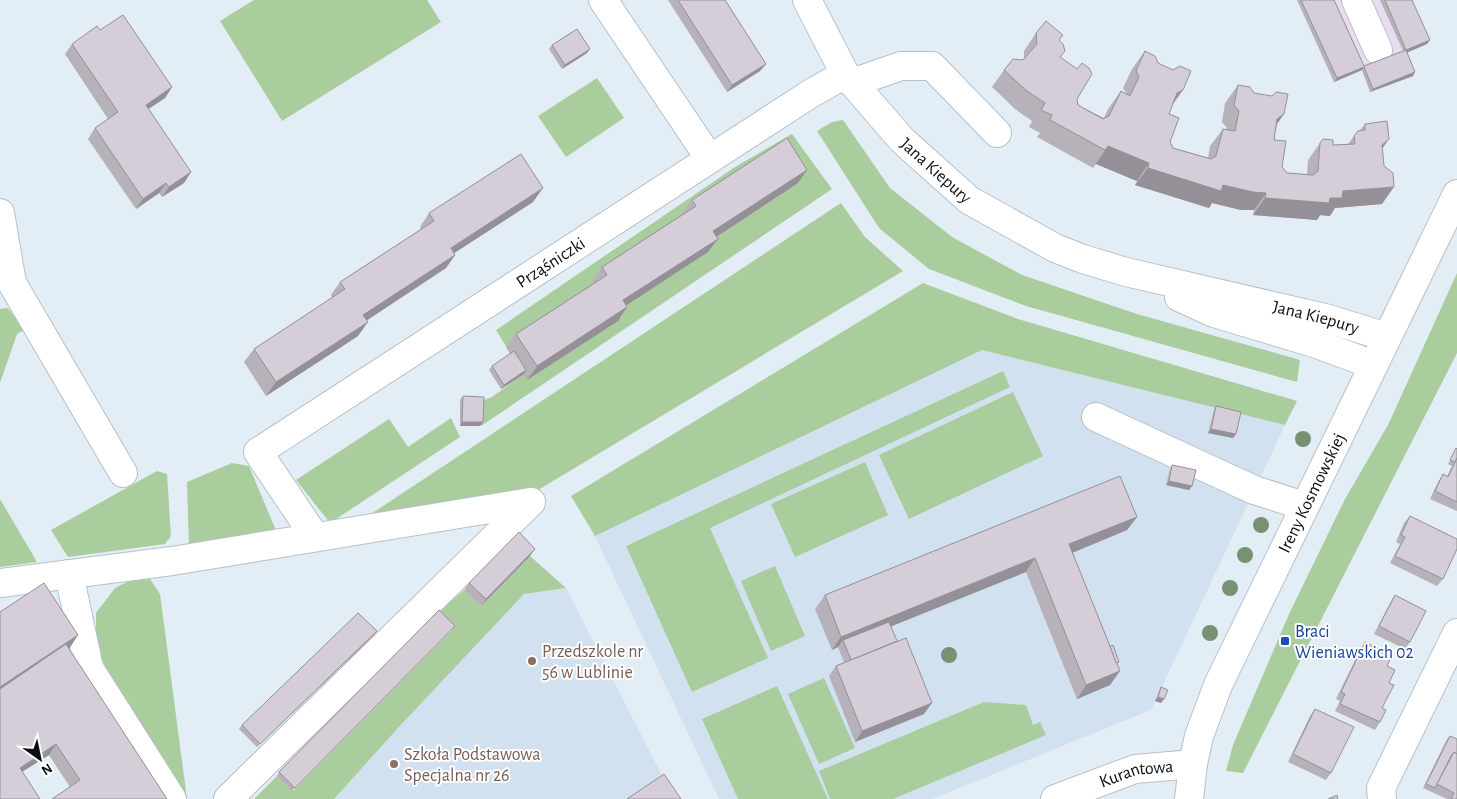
<svg xmlns="http://www.w3.org/2000/svg" width="1457" height="799" font-family="'Alegreya Sans',sans-serif">
	<rect width="100%" height="100%" fill="#e3edf6"/>
	<!-- built -->
	<g fill="#d1e1ef">
		<polygon points="982,350 1285,425 1151,710 932,799 719,799 595,536"/>
		<polygon points="566,588 674,799 334,799 397,729 524,594"/>
	</g>
	<!-- industrial -->
	<polygon fill="#eadcf0" points="1330,0 1380,0 1404,54 1362,70"/>
	<!-- green -->
	<g fill="#aacd9e">
		<polygon points="254,0 427,0 441,22 282,121 220,21"/>
		<polygon points="597,78 624,118 566,157 538,116"/>
		<polygon points="843,120 890,188 952,237 1022,275 1137,314 1300,360 1297,382 1026,306 929,269 879,228 817,131 832,122"/>
		<polygon points="792,134 832,189 481,426 481,401 492,397 523,374 496,330 735,167"/>
		<polygon points="841,203 865,237 903,271 538,490 365,518"/>
		<polygon points="1457,273 1457,353 1243,773 1226,771 1233,745 1289,614 1345,499 1388,425"/>
		<polygon points="923,283 1018,319 1297,401 1285,425 982,350 595,536 571,496"/>
		<polygon points="8,308 24,330 17,334 0,383 0,309"/>
		<polygon points="1003,371 1010,387 710,528 768,658 692,692 626,546"/>
		<polygon points="1013,392 1043,456 909,519 879,455"/>
		<polygon points="451,418 460,437 330,523 296,480 389,419 408,447"/>
		<polygon points="865,462 888,515 795,557 771,504"/>
		<polygon points="232,463 249,466 277,533 189,547 187,482"/>
		<polygon points="157,471 167,474 171,536 165,544 68,557 51,530"/>
		<polygon points="0,499 37,562 0,567"/>
		<polygon points="530,556 566,588 524,594 397,729 334,799 254,799 277,776 293,791 452,630 436,614 464,590 481,606"/>
		<polygon points="775,566 805,636 771,651 741,581"/>
		<polygon points="135,578 150,579 160,594 187,799 106,669 96,644 96,613 115,588"/>
		<polygon points="824,678 855,748 819,764 788,694"/>
		<polygon points="777,686 828,799 738,799 702,719"/>
		<polygon points="984,702 1026,705 1033,725 1040,722 1046,735 893,799 830,799 819,771"/>
	</g>
	<g fill="none" stroke-linecap="round" stroke-linejoin="round">
		<defs>
			<g id="minor">
				<polyline points="603,0 710,159"/>
				<path id="s1" d="M807,0L845,74L902,140L969,200L1055,248L1083,259L1126,272L1325,318L1387,337"/>
				<polyline points="1356,0 1378,50"/>
				<polyline points="852,83 901,66 932,66 997,133"/>
				<polyline points="0,213 12,283 123,473"/>
				<polyline points="1179,297 1214,313 1317,344 1374,365"/>
				<polyline points="1096,417 1254,490 1304,506"/>
				<path id="s2" d="M315,537L258,452L810,94L845,74"/>
				<polyline points="69,574 89,668 172,799"/>
				<polyline points="0,583 172,561 531,502"/>
				<polyline points="228,799 531,502"/>
				<path id="s3" d="M1055,799L1135,769L1193,764"/>
				<path id="s4" d="M1189,799L1193,764L1199,736L1218,685L1457,194"/>
				<polyline points="1382,799 1381,788 1457,633"/>
			</g>
		</defs>
		<!-- minor casing -->
		<use href="#minor" stroke="#b7c0c9" stroke-width="30"/>
		<!-- minor -->
		<use href="#minor" stroke="#fff" stroke-width="28"/>
	</g>
	<!-- trees -->
	<g fill="#769173">
		<circle cx="1303" cy="439" r="8"/>
		<circle cx="1261" cy="525" r="8"/>
		<circle cx="1245" cy="555" r="8"/>
		<circle cx="1230" cy="588" r="8"/>
		<circle cx="1210" cy="633" r="8"/>
		<circle cx="949" cy="655" r="8"/>
	</g>
	<!-- wall -->
	<g fill="#b7b1ba">
		<polygon points="668,0 725,0 766,64 760,71 727,92"/>
		<polygon points="1297,0 1334,0 1364,66 1403,51 1380,0 1412,0 1427,44 1407,52 1413,76 1370,92 1362,70 1334,82"/>
		<polygon points="100,30 172,87 165,98 148,109 191,172 184,183 162,197 159,193 136,209 88,139 95,128 108,119 65,54 72,44"/>
		<polygon points="1036,33 1063,35 1059,40 1061,57 1077,99 1078,105 1104,118 1108,109 1121,91 1127,94 1123,88 1132,69 1145,51 1172,105 1169,114 1170,142 1173,148 1208,158 1210,146 1223,129 1226,130 1227,128 1222,122 1225,103 1238,85 1254,93 1284,114 1277,124 1274,140 1282,167 1287,173 1307,175 1308,160 1320,143 1333,145 1348,144 1358,131 1360,130 1365,124 1382,149 1382,204 1335,208 1330,216 1320,215 1317,220 1253,215 1254,210 1241,210 1212,203 1209,208 1135,185 1137,181 1096,164 1093,168 1037,137 1040,133 1029,127 1032,121 1015,109 992,87 1004,70 1023,60 1024,58 1024,51"/>
		<polygon points="552,45 587,53 562,69 549,49"/>
		<polygon points="798,183 716,237 708,252 626,305 627,307 618,321 527,380 524,374 501,389 489,370 492,366 510,354 506,347 516,334 594,283 592,281 602,267 683,214 682,213 692,200"/>
		<polygon points="533,202 454,253 455,255 446,268 366,320 358,336 266,396 244,362 254,349 332,298 331,295 340,282 421,229 420,227 429,213"/>
		<polygon points="463,396 483,422 480,426 460,426 460,400"/>
		<polygon points="1216,406 1236,434 1233,438 1208,433 1214,410"/>
		<polygon points="1456,448 1457,449 1457,511 1430,499 1438,482 1443,474 1447,476 1452,466 1448,464"/>
		<polygon points="1172,465 1192,486 1189,490 1166,485 1170,469"/>
		<polygon points="1410,516 1443,579 1437,586 1390,563 1400,544 1396,542 1404,523"/>
		<polygon points="1137,517 1127,530 1072,553 1110,646 1119,662 1117,664 1110,685 1077,699 1026,572 891,626 924,714 855,742 829,676 836,666 844,662 838,647 832,650 815,609 825,595"/>
		<polygon points="530,556 481,606 464,590 469,583"/>
		<polygon points="1395,595 1410,642 1405,649 1374,634 1390,603"/>
		<polygon points="0,612 69,649 167,799 70,787 49,755 22,772 0,799"/>
		<polygon points="452,629 292,791 277,776 279,772"/>
		<polygon points="374,635 257,747 239,729 242,725"/>
		<polygon points="1365,642 1387,666 1389,683 1382,708 1380,722 1375,730 1335,711 1340,701 1336,699 1360,650"/>
		<polygon points="1161,687 1161,703 1155,701 1159,691"/>
		<polygon points="1315,709 1331,773 1326,780 1288,762 1310,716"/>
		<polygon points="1450,736 1457,799 1447,799 1423,788 1447,739"/>
	</g>
	<!-- shaded-wall -->
	<g fill="#959097">
		<polygon points="1430,40 1427,44 1404,54 1406,50"/>
		<polygon points="590,49 587,53 562,69 565,65"/>
		<polygon points="766,64 760,71 727,92 732,85"/>
		<polygon points="1364,67 1362,70 1334,82 1337,78"/>
		<polygon points="1415,72 1413,76 1370,92 1373,89"/>
		<polygon points="172,87 165,98 138,116 146,105"/>
		<polygon points="1183,90 1170,108 1177,93"/>
		<polygon points="1284,114 1271,132 1277,119"/>
		<polygon points="1389,139 1377,156 1382,145"/>
		<polygon points="1108,146 1149,163 1137,181 1096,164"/>
		<polygon points="1148,168 1223,185 1266,193 1254,210 1241,210 1212,203 1209,208 1135,185"/>
		<polygon points="807,170 798,183 704,245 713,231"/>
		<polygon points="191,172 184,183 162,197 169,187"/>
		<polygon points="166,183 159,193 136,209 143,199"/>
		<polygon points="1394,187 1382,204 1335,208 1330,216 1320,215 1317,220 1253,215 1265,198 1330,198 1343,191"/>
		<polygon points="543,188 533,202 442,261 451,248"/>
		<polygon points="718,239 708,252 613,314 623,300"/>
		<polygon points="455,255 446,268 354,329 363,315"/>
		<polygon points="627,307 618,321 527,380 537,366"/>
		<polygon points="368,322 358,336 266,396 276,382"/>
		<polygon points="526,370 524,374 501,389 504,385"/>
		<polygon points="462,422 483,422 480,426 460,426"/>
		<polygon points="1211,429 1236,434 1233,438 1208,433"/>
		<polygon points="1169,481 1192,486 1189,490 1166,485"/>
		<polygon points="1137,517 1127,530 1060,558 1069,544"/>
		<polygon points="535,549 530,556 481,606 486,599"/>
		<polygon points="1035,558 1026,572 845,645 843,640 838,647 832,650 841,637"/>
		<polygon points="377,631 374,635 257,747 260,744"/>
		<polygon points="78,635 69,649 0,695 0,687"/>
		<polygon points="1120,671 1110,685 1077,699 1086,685"/>
		<polygon points="1158,697 1164,699 1161,703 1155,701"/>
		<polygon points="932,703 924,714 855,742 862,731"/>
		<polygon points="56,744 49,755 12,778 20,768"/>
	</g>
	<!-- building -->
	<g fill="#d5ced8" stroke="#959097">
		<polygon points="678,0 725,0 766,64 732,85"/>
		<polygon points="1301,0 1334,0 1364,66 1406,50 1415,72 1373,89 1364,67 1337,78"/>
		<polygon points="1385,0 1412,0 1430,40 1406,50"/>
		<polygon points="123,15 172,87 146,105 191,172 169,187 166,183 143,199 95,128 118,112 72,44 97,26 100,30"/>
		<polygon points="1046,21 1063,35 1059,40 1063,44 1065,51 1060,57 1077,69 1082,63 1089,68 1092,74 1077,99 1078,105 1103,119 1109,116 1121,91 1130,96 1139,77 1136,71 1145,51 1155,56 1158,63 1173,70 1180,66 1191,71 1183,90 1177,93 1169,114 1179,118 1170,142 1173,148 1211,159 1216,156 1223,129 1235,131 1239,111 1234,105 1238,85 1250,87 1254,93 1272,96 1276,92 1288,94 1284,114 1277,119 1274,140 1286,141 1282,167 1287,173 1313,175 1318,171 1320,143 1323,139 1333,140 1333,145 1355,144 1354,136 1358,131 1365,130 1365,124 1387,121 1389,139 1382,145 1384,166 1393,173 1394,187 1343,191 1342,198 1330,198 1329,203 1265,198 1266,193 1253,192 1223,185 1221,191 1148,168 1149,163 1108,146 1105,150 1050,120 1052,115 1041,110 1045,103 1027,91 1004,70 1013,59 1023,60 1037,44 1036,33"/>
		<polygon points="577,29 590,49 565,65 552,45"/>
		<polygon points="787,138 807,170 713,231 718,239 623,300 627,307 537,366 516,334 607,275 602,267 696,206 692,200"/>
		<polygon points="521,154 543,188 451,248 455,255 363,315 368,322 276,382 254,349 345,289 340,282 434,221 429,213"/>
		<polygon points="514,351 526,370 504,385 492,366"/>
		<polygon points="463,396 484,397 483,422 462,422"/>
		<polygon points="1216,406 1241,412 1236,434 1211,429"/>
		<polygon points="1456,448 1457,449 1457,458 1455,462 1450,460"/>
		<polygon points="1457,458 1457,502 1435,491 1443,474 1448,477"/>
		<polygon points="1172,465 1196,470 1192,486 1169,481"/>
		<polygon points="1120,476 1137,517 1069,544 1120,671 1086,685 1035,558 841,637 825,595"/>
		<polygon points="1410,516 1457,539 1457,549 1443,579 1395,556 1405,537 1401,535"/>
		<polygon points="519,532 535,549 486,599 469,583"/>
		<polygon points="44,583 78,635 0,687 0,612"/>
		<polygon points="1395,595 1426,611 1410,642 1379,626"/>
		<polygon points="439,610 455,626 295,788 279,772"/>
		<polygon points="358,613 377,631 260,744 242,725"/>
		<polygon points="889,622 897,641 851,660 843,640"/>
		<polygon points="906,638 932,703 862,731 836,666"/>
		<polygon points="1365,642 1392,655 1387,666 1395,670 1389,683 1394,685 1382,708 1386,710 1380,722 1340,704 1345,694 1341,692"/>
		<polygon points="66,644 167,799 52,799 80,780 56,744 20,768 40,799 0,799 0,689"/>
		<polygon points="1113,645 1119,662 1116,663 1110,646"/>
		<polygon points="1161,687 1168,690 1164,699 1158,697"/>
		<polygon points="1315,709 1354,727 1331,773 1293,754"/>
		<polygon points="1450,736 1457,739 1457,754 1454,752 1451,756 1435,788 1426,784"/>
		<polygon points="1454,752 1457,754 1457,799 1451,799 1454,793 1437,784"/>
		<polygon points="664,774 681,799 627,799"/>
		<polygon points="1337,795 1338,799 1328,799"/>
	</g>
	<!-- markers -->
	<rect fill="#1a4fb4" stroke="#fff" stroke-width="2" x="1280" y="636" width="10" height="10" rx="2.5"/>
	<g fill="#8d6e63" stroke="#fff" stroke-width="2">
		<circle cx="532" cy="661" r="5"/>
		<circle cx="394" cy="764" r="5"/>
	</g>
	<g text-anchor="middle" stroke-width="4" stroke-linejoin="round" paint-order="stroke">
		<!-- street labels -->
		<g font-size="18" fill="#0b0e11" stroke="#fff">
			<text dy="6" stroke="none"><textPath href="#s1" startOffset="216">Jana Kiepury</textPath></text>
			<text dy="6" stroke="none"><textPath href="#s2" startOffset="451">Prząśniczki</textPath></text>
			<text dy="6" stroke="none"><textPath href="#s1" startOffset="629">Jana Kiepury</textPath></text>
			<text dy="6" stroke="none"><textPath href="#s4" startOffset="332">Ireny Kosmowskiej</textPath></text>
			<text dy="6" stroke="none"><textPath href="#s3" startOffset="86">Kurantowa</textPath></text>
		</g>
		<!-- transit labels -->
		<g font-size="18" fill="#164399" stroke="#fff" text-anchor="start">
			<text x="1295" y="637">Braci<tspan x="1295" dy="21">Wieniawskich 02</tspan></text>
		</g>
		<!-- education labels -->
		<g font-size="18" fill="#785e54" stroke="#fff" text-anchor="start">
			<text x="542" y="657">Przedszkole nr<tspan x="542" dy="21">56 w Lublinie</tspan></text>
			<text x="404" y="760">Szkoła Podstawowa<tspan x="404" dy="21">Specjalna nr 26</tspan></text>
		</g>
	</g>
	<!-- north arrow -->
	<g transform="translate(40 759) rotate(147)" stroke="#ffffff" stroke-width="4" paint-order="stroke">
	<path d="M0-4L9 19L0 12L-9 19Z" fill="#0b0e11"/>
	<text y="-8" font-size="14" font-weight="bold" text-anchor="middle" fill="#0b0e11">N</text>
	</g>
</svg>
